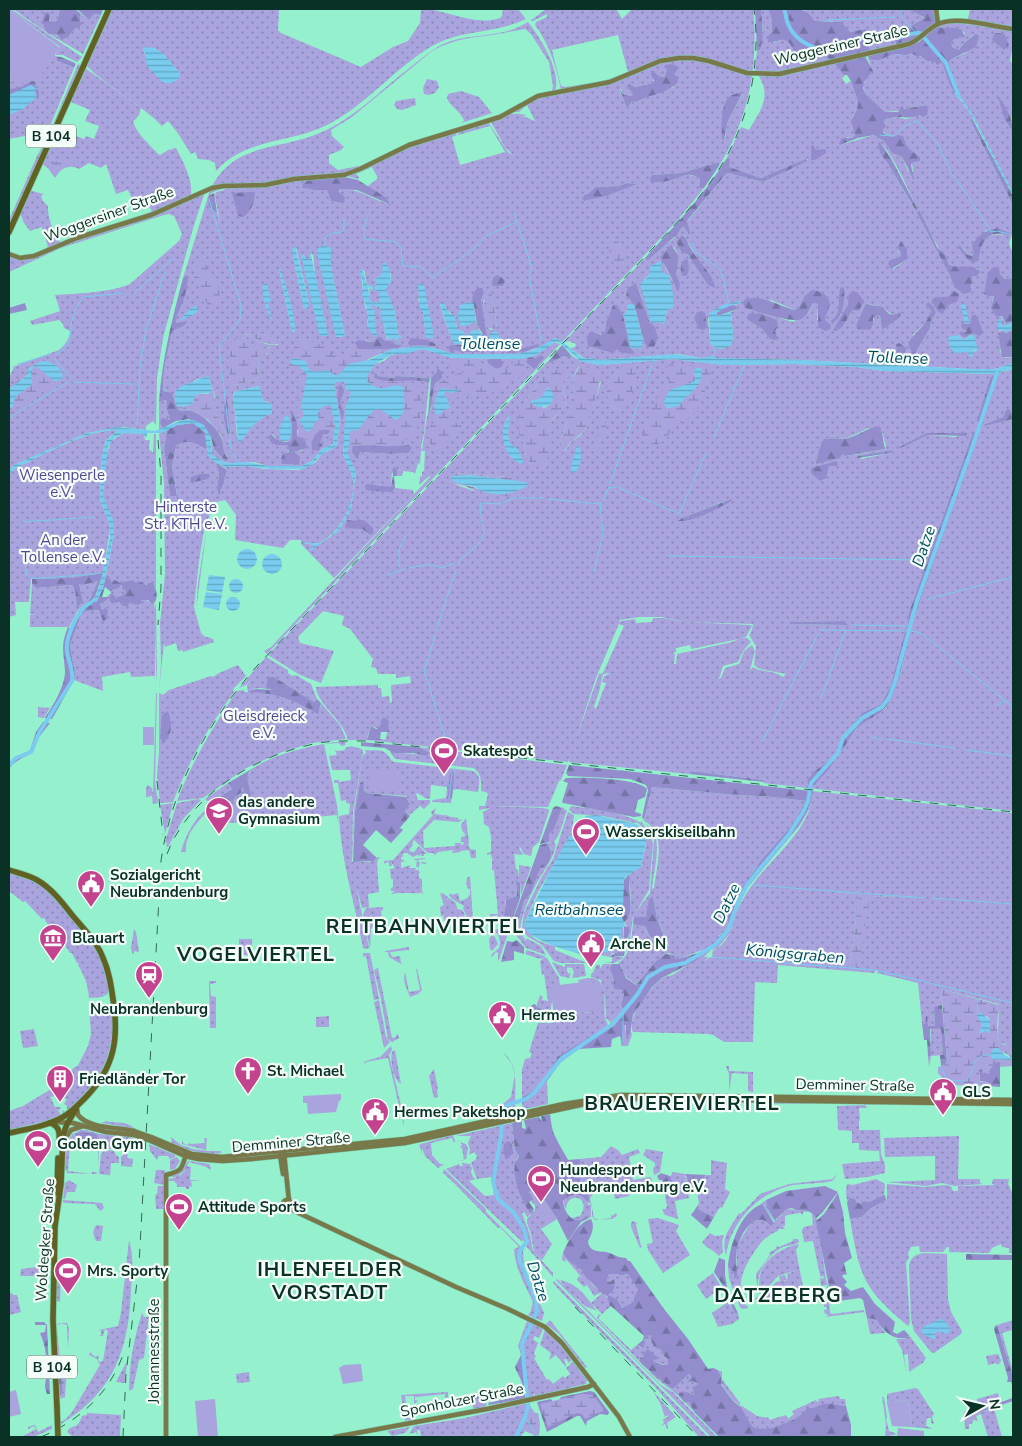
<svg xmlns="http://www.w3.org/2000/svg" width="1022" height="1446" font-family="'Nunito Sans',sans-serif">
	<defs>
		<pattern id="green-dots" width="8" height="8" patternUnits="userSpaceOnUse" patternTransform="scale(1.25)"><rect width="8" height="8" fill="#a9a4de"/><path d="M2 2h.1M6 6h.1" fill="none" stroke="#8886b4" stroke-width="1.8" stroke-linecap="round"/></pattern>
		<pattern id="forest-firs" width="22" height="20" patternUnits="userSpaceOnUse" patternTransform="scale(1.25)"><rect width="22" height="20" fill="#938dce"/><path d="M5 1l3.5 6h-7zM16 11l3.5 6h-7z" fill="#7674a7"/></pattern>
		<pattern id="wetland-marsh" width="20" height="14" patternUnits="userSpaceOnUse" patternTransform="scale(1.25)"><rect width="20" height="14" fill="#a9a4de"/><path d="M1 5h8M5 5V1M11 12h8M15 12V8" fill="none" stroke="#8886b4"/></pattern>
		<pattern id="water-rules" width="6" height="5" patternUnits="userSpaceOnUse" patternTransform="scale(1.25)"><rect width="6" height="5" fill="#79ccf0"/><path d="M0 2.5h6" fill="none" stroke="#61a6c2"/></pattern>
	</defs>
	<rect width="100%" height="100%" fill="#94f0cd"/>
	<!-- green -->
	<g fill="url(#green-dots)" fill-rule="evenodd">
		<polygon points="9,9 11,9 82,57 77,62 63,55 55,55 60,47"/>
		<polygon points="13,9 60,9 58,19 54,23 50,21 49,17 43,14 46,32"/>
		<polygon points="75,9 89,20 94,14 101,15 83,54 51,35 55,34 60,39 66,39 75,29 80,28 80,13"/>
		<path d="M110,9H279L278,30L281,33L361,67L393,47L408,41L420,23L421,9C448,9 473,27 500,18L502,16L503,9H518L526,19C495,34 462,29 432,46C395,68 367,104 329,124C291,144 247,137 216,171L215,163L209,160L198,159L195,152L191,154L177,132L168,121L162,126C140,103 109,89 87,66L86,63ZM149,47C164,50 170,63 180,73L177,80L167,83L146,57L143,50L144,48Z"/>
		<path d="M546,9H618L617,10L622,19L632,9H753C759,63 749,119 719,166V162L681,173L652,175L667,181C679,177 688,171 700,179L699,188H704L676,222L562,342L559,339C544,344 532,352 517,354H454L433,348L418,346L390,350L359,363L335,375L331,405L335,426L333,444L322,449L313,460L302,466H268L253,462L233,464L223,462L212,455L211,441L214,449L226,462L228,457L224,452L221,436L208,420L189,411L178,410L175,406L174,396L163,389L164,370L172,331L182,327L186,321L176,323L175,319L181,308L186,275L183,278L210,190L223,188L211,193L208,206L215,212H217L220,223L215,196L216,192L224,190L226,188L308,180L303,184V188L314,190H327L331,201L339,202L340,189C362,188 372,201 391,204L387,198L367,187L378,178L372,167L356,174L359,177L358,179L347,176L399,150L455,133L457,135L452,137L460,165L505,152L490,126L458,135L459,132L488,122L508,152L514,156L505,147L491,122C507,115 510,112 527,115L523,116L535,121L527,105L519,112H513L533,99L560,93L562,98C559,73 550,45 535,25L536,22L547,17V14L533,21H530ZM618,35L628,72L604,81L565,87L561,86L552,50ZM667,69L674,87L642,98L636,102L632,101L629,106H626L619,89H621L624,95L631,96L633,94L627,87L630,84L635,87L653,83L654,71L659,76L666,77ZM743,93L728,121L725,138L722,139L734,94ZM627,183L636,184L607,196L584,201V195L589,193L595,187L618,186ZM325,245L331,249V267L345,336L336,337ZM296,247L309,302L304,309L293,256ZM309,251L313,255L316,282L327,330L302,254L309,261ZM279,269C285,282 297,319 294,333L292,332ZM364,270L367,285L369,286L371,283L374,292L369,287L370,300L374,303L379,302L381,292L377,290L378,282L376,280L381,275L383,270L391,274V282L388,284V287L385,289L395,312L398,334L401,337L396,339L398,341H396L394,337L387,339L386,336L380,304L371,305L374,314L375,326H368L367,322L369,314L365,307L361,276V272ZM484,293L481,300L484,349C472,351 459,356 451,345L480,344L483,341C482,334 479,331 477,325C474,317 476,308 472,300ZM492,294L497,328L491,330L488,328L483,301ZM420,295L432,338L426,337L423,311L418,299ZM440,303C448,309 457,319 457,329L459,331H463L453,343C449,329 442,317 440,303ZM253,334L265,335L279,345C274,344 266,345 262,343C253,339 256,334 244,338L245,344L258,347H270L268,354H259L258,361L259,378L241,384L232,385L230,382V350L243,335ZM378,337L384,341H393L395,344H400C390,349 381,350 370,349L365,340L373,342ZM208,374L215,396V412L227,436L229,443L224,452L222,436L208,419L192,410L179,408L194,380ZM259,386L263,401L268,402L272,413C258,418 250,427 242,440L237,437L233,392ZM290,412L298,431L297,436L299,437L303,450L293,452L299,465L283,464C294,443 287,445 269,436L272,434L279,441H291L292,427Z"/>
		<polygon points="761,9 768,9 772,20 773,43 784,39 789,41 809,60 826,56 831,61 780,73 755,72 757,50 759,51 763,30"/>
		<polygon points="804,9 907,9 924,17 925,18 912,25 908,30 895,40 897,47 871,53 865,29 850,32 833,21 813,21"/>
		<polygon points="970,9 1013,9 1013,28 993,25 993,22 991,25 984,21 968,19"/>
		<path d="M528,22C540,37 562,72 555,91H552L553,86L549,62L531,34L525,29C512,31 499,34 485,36C465,38 450,41 432,51L352,117L331,130L332,136L344,147L341,150L329,155V163L338,170L359,166V168L343,173L275,182L211,188C235,141 280,151 322,132C354,118 380,91 407,70C418,61 429,52 441,45C461,35 483,37 504,32C513,30 521,26 528,22Z"/>
		<path d="M963,22L968,25L970,23L985,27L1013,30V52L1012,50L1010,61L1013,64V124L1011,117L1005,120L1013,132V193L973,115L957,92L949,62L952,59L966,53L973,35L962,45L959,50L952,47C950,40 956,37 963,37L965,33C960,27 955,28 948,30L937,26L944,23Z"/>
		<path d="M911,53L918,57L922,56L927,61L942,62L955,93L972,116L974,120L972,118L970,120L1013,205V231L1009,243L1013,254V251V278L1005,279L1000,274L992,302L1006,324L1013,321V323L1003,326L1001,324L1002,318L999,331L1013,329V330L1006,333H999C998,340 1002,345 1000,352L1006,358L1013,357V363L995,369H970L801,360L701,358L678,354L600,360L584,358L570,348L575,347L576,344L568,341L563,343L645,258L646,259L677,236L681,228L684,227L689,235L687,222L726,174L728,173L763,182L808,161V159L761,178L728,167L730,159L727,158L741,127L749,130C761,110 772,96 758,75L834,63L845,76L842,78L846,84L851,81L858,102L857,109L852,118L855,135L852,138L847,137L840,145L874,135L884,141L892,153L902,157L908,171L913,172L912,163L920,161V157L893,137L883,132L885,119L899,117L905,119L912,118L928,110L925,105L904,109L903,107H900V111L899,112L896,111L885,112L865,93L863,85C871,69 875,78 868,58C878,63 884,55 895,54C902,54 905,57 911,53ZM879,142C895,156 907,188 917,208L915,210L888,164L880,153ZM917,213C924,224 930,234 937,245C941,253 946,255 949,265L955,268H977L979,272L977,276H972L971,282L972,288L954,287L950,276ZM986,230L1006,235C986,232 980,242 979,260H968L962,247L968,255L972,256ZM684,235L701,265L711,276L708,285C703,275 696,266 689,257C685,251 679,250 676,242ZM674,247L679,256L676,274L680,283L677,290C673,279 665,270 662,259ZM898,250H907L908,259L893,269L890,260L901,256ZM661,265V271L667,310L664,324L659,322L644,279ZM636,283L650,323L644,341L634,303L626,294ZM804,297L830,306L825,316V320H817L818,305L816,303H813L809,312L793,322L749,309L771,300L795,310L799,307ZM741,301V303L735,305L737,309L731,312L733,334L732,344C724,350 719,350 711,345L710,342L708,318ZM866,303C871,305 874,305 879,306C885,308 887,313 895,315L898,312L882,330L880,316L878,315H874L873,324L856,325ZM848,304L853,310L844,325L833,330ZM613,305L623,315L630,347L633,350L617,348L613,352L605,349H597L592,331L602,335L605,332L606,322ZM634,305L643,340L624,315L627,310ZM931,310L936,313L931,321L930,328L917,351L913,335L929,319ZM759,313L775,331L776,336L770,339L762,329L748,320V315ZM970,324L979,325L983,331L973,333L966,337L960,332L966,333L967,331L965,329L967,325ZM959,335L963,340L971,335L977,351L954,353Z"/>
		<polygon points="55,56 61,57 57,57 57,61 73,67 76,63 43,143 24,136 9,139 9,77 12,81"/>
		<polygon points="78,64 81,66 49,137 48,137"/>
		<path d="M85,68L141,108L139,115L133,122C137,134 150,145 158,154L160,155L170,149L171,150L174,148H176C183,161 193,180 191,195L169,206L139,217L152,211L143,197L133,200L128,190L116,194L106,164L101,168L89,163L79,169C68,164 61,168 55,178L48,168L42,164L58,130L84,139L86,136L94,139L99,126L85,121L90,110L71,102L67,109Z"/>
		<polygon points="427,79 437,81 439,87 435,93 429,95 424,94 423,88"/>
		<path d="M461,91L479,97L492,113L461,123L464,121C462,112 450,107 447,98L448,94Z"/>
		<polygon points="415,98 416,105 402,110 397,109 394,105 396,101"/>
		<polygon points="47,138 49,138 9,228 9,220 37,156"/>
		<path d="M29,190L43,194L41,197L43,201L48,206C47,215 54,236 60,242V244L42,251L48,247L42,227L30,231L24,223L21,215L9,238Z"/>
		<path d="M205,192L194,225L163,338L157,378L156,425L153,421L146,426V430L124,427L87,433L14,465L9,471V406L12,408L28,374L9,389V378L14,367L10,368L59,350C66,344 69,340 70,331L64,328L63,324L59,320L32,325L30,321L60,311L55,295C76,294 112,292 130,284L179,241L182,234L174,216L169,214L164,215L61,248L9,272V256L18,259L134,223L188,199L189,201Z"/>
		<path d="M554,342L560,344L267,654L264,651L271,647L430,477L429,476L419,485L420,477L422,476V472L424,471L425,451H421L420,464L418,463L415,474L413,472L403,471L402,476H397V473L392,470L391,487H385L376,484L392,492L395,488L413,490L414,494L334,578L301,544V540H290L283,548L235,540L236,515L225,500L212,503L207,526L196,610L198,583L207,526L205,524L199,561L194,607L201,633L204,636L213,639L214,642L183,652V650L178,651L176,643L165,647L164,643L159,690L161,664L160,624L165,574L164,483L159,433L167,430L164,448L170,496L177,495L172,466L176,446C185,439 195,442 205,449L207,448L212,460L226,467L247,466L265,469L298,470L303,469L316,462L321,455L337,446L340,419L334,386L336,382H345L351,392L350,399L345,409L346,422L343,451C343,459 352,470 353,480C356,503 339,534 319,543C314,544 308,543 303,543L314,545L310,550L339,531L351,509L356,474L348,453L373,386L367,376L375,364L384,361L391,355L418,350L425,349L452,358L521,359L536,355ZM437,372L431,400V409L427,416L422,451L421,447L424,434L429,383C411,377 394,383 375,378L377,376L395,378L396,376L432,378ZM409,445L408,453L389,454L359,452V446L394,447ZM217,463L227,469L223,482L217,488L219,474L216,464Z"/>
		<path d="M571,355L580,361L600,365L673,359L725,365L795,364L856,367L884,371L994,374L996,376L990,378L977,420L993,391L999,373L1013,369V415L1006,410L1003,417L985,424L1013,419V811L763,783L765,782L763,780L691,771L689,774L569,762L570,758L568,762L367,740H348C343,719 316,703 316,687L378,685V688H381L382,697L389,696L390,703L392,702L391,685L411,683L410,676L396,678V674H378L376,668L371,667L373,659L350,629L342,625L344,616L323,611L298,637L300,643L334,651L321,683L300,675L268,655L547,362L554,361L564,356L567,358L571,357ZM578,366L601,382L586,428L579,437L572,441L565,451L559,445L571,409V399L574,389L572,381ZM619,370L621,411L609,405L610,380ZM547,373L568,376L563,388C571,409 560,408 551,422C546,430 548,444 549,453L526,457L524,444L520,435L523,405L536,386L539,378ZM508,416C511,422 508,426 508,432C508,443 512,446 511,457C502,442 501,432 508,416ZM868,428H881L886,446L885,449L854,455L852,454L848,456L843,454L840,458L816,459L827,438C846,440 851,437 868,428ZM980,430L912,624L909,612L972,435ZM926,433L963,434L966,433L955,437L928,435L902,448H897ZM892,450L894,451L890,453L861,459L858,456ZM454,473L509,477L473,491C465,487 457,486 450,481V476ZM730,499C718,506 692,524 679,521L682,518ZM639,617H662L684,622L753,624C751,640 745,629 756,646L754,665L760,669L786,674L783,677C775,670 762,673 753,667L750,670L755,651L752,645L744,651L739,664L725,668L721,678L717,679L720,676L723,666L738,662L743,651L751,642L747,638H741L746,637L752,626L751,625L683,622L664,618H653L652,622L636,623L635,619L621,621L619,623L620,620ZM844,621L847,625L791,624V622ZM619,624L624,626L603,673L599,674L575,742L596,678ZM910,635L901,672L886,708L864,721L850,736L841,752V738L862,713L881,704L891,685ZM739,639L732,642L677,654L676,664H674L675,654L672,653L676,652V648L690,645L691,649ZM611,673L604,676L602,682L606,683L596,709L594,707L599,692L603,674ZM384,717L388,721L387,728L390,732H387L386,739L382,740L367,738L371,726L379,729L382,718Z"/>
		<polygon points="165,400 167,401 167,410 170,421 160,423 163,428 159,430 159,402"/>
		<path d="M118,430L106,440L102,455L100,500L109,522L110,529L103,573L70,578L31,579L29,602H15L16,615L9,617V474L18,467C48,453 85,430 118,430Z"/>
		<path d="M124,433L144,434L145,440H150L149,449L153,453L154,434H156V589L153,583C144,586 131,584 121,585L122,588C128,590 133,587 139,590L138,595L151,603H154L155,610L156,600L157,682L156,671V619L155,676L131,677L130,672L102,677L103,691L74,680L75,674L70,645L82,612L102,610L100,604L107,600V597L113,590L119,588V585L110,582L109,576L106,575L114,534L103,496L106,456L111,441ZM123,596H127L133,599L134,598L142,603L140,605L131,603L122,605L121,603L115,601L110,597L116,599Z"/>
		<polygon points="98,581 90,599 78,610 69,627 30,627 30,615 35,614 30,614 32,584 38,588 72,585 75,590 77,607 83,601 79,584"/>
		<path d="M266,657L288,670V673L292,676L296,675L311,684L317,699L314,702L274,677L272,688L273,690L261,688L252,689L287,697L320,709L321,703L340,725L346,739L312,743L282,752L246,768L203,798L177,801C192,762 213,726 237,691L243,690L245,692H248L247,685L251,680L246,685L239,688Z"/>
		<path d="M238,665L246,676L233,689L234,692C209,726 188,762 173,802L160,803L157,775L159,753V693L163,695L169,690L211,676L213,677L219,673Z"/>
		<polygon points="156,693 157,693 155,781 158,803 153,804 152,796 146,797 146,788 148,785 152,788 153,795"/>
		<polygon points="52,704 44,718 38,717 38,707 50,708"/>
		<path d="M346,741L345,745L342,746L338,743L324,744L337,805L339,825L337,815L265,822V826L260,825L258,822L223,823V819L213,820L216,813L212,807L233,801L235,797L239,794L241,789H244L246,798L253,807L247,777C254,756 326,742 346,741Z"/>
		<path d="M351,746L362,749L363,752L353,812L352,858L354,811L361,765L363,755L366,753L365,750C380,751 384,747 392,761L395,762L473,771C482,776 479,783 478,792L457,789L453,790L451,803L432,802L433,800L446,798L447,787L431,785L430,799L424,798V797L417,793L416,794L418,800H430V803L424,809L420,806L410,815L405,811L410,804L406,796L367,793L360,783L355,812L352,861L350,862H370L379,857L380,858L378,859L377,863L379,892L368,894L369,907L362,908L356,886L369,948L365,949L363,948C355,904 341,861 339,816L349,814L350,804L346,803V800L341,801L338,783H334V780H339V782L351,780L350,770H332L329,756L337,755L335,750L337,751L345,750V748Z"/>
		<path d="M418,747L567,765L561,780L559,781L548,807L498,806H494L543,808L548,809L549,811L539,842L533,847L531,856L524,854L520,847L519,848L523,855L514,854L516,869L518,870L519,879V865L531,867L521,895L520,883L516,880L517,896L505,901V910L507,921L509,923L512,921L509,925L508,930L500,929L499,920L490,921L498,919L497,915L490,917V914H498L494,870H492V861L493,859H492L491,854L487,855V853L491,852V837L489,827L484,824L483,812L490,808L479,810V806H485L488,794L486,792L481,791C481,781 482,774 473,768L395,759L390,752L424,755L426,752Z"/>
		<polygon points="228,783 232,789 210,803 205,799"/>
		<path d="M652,787L725,794L773,797L806,801L792,825L753,871L743,890L740,889L728,916L727,920L729,925L718,937L730,929L738,905L751,881L801,821L809,807L812,791L1013,813V1055L1005,1044L999,1042L998,1035L999,1004L941,989L942,1005L934,1008L935,1026H928L926,1018L925,1024L922,1023L918,983L877,973L878,971L876,970L874,973L778,965L777,983L755,982L753,1042H724L713,1035L708,1034L633,1032C626,1018 651,986 663,978C666,976 671,976 674,974C686,966 700,957 711,947L678,959H676L674,955L668,953L656,961L641,980L638,981L637,985C628,978 625,978 621,965L618,963C631,956 632,936 633,923L645,926L647,932L653,939L658,940L659,943L669,946L657,919L653,897L646,917H633L630,939L622,959L614,963H603L612,962V957H623L625,949L624,947L630,934L625,923C633,912 631,887 628,875L642,866C642,851 655,833 636,822L635,823L603,816L574,814L569,810L571,806C589,808 626,813 641,823V821L651,836L653,845L649,890L635,913L650,893L654,840L649,828L645,824C666,833 653,871 652,889L654,888C656,868 668,832 644,821ZM813,798C804,840 760,865 741,903C731,922 735,938 713,951L712,957L709,958L704,961L708,957H704L714,947L712,951L718,947L730,933L740,903L748,887L800,825L810,808ZM829,891L925,898L870,896L850,965L859,895Z"/>
		<polygon points="198,799 201,800 183,819 168,847 166,846 167,843 165,842 177,803"/>
		<polygon points="173,803 165,834 160,805"/>
		<path d="M562,807L567,811C562,822 562,832 554,842H549V834L555,826Z"/>
		<path d="M211,808V812L207,811C197,824 185,833 186,852H181C185,837 196,813 211,808Z"/>
		<path d="M436,808L434,814L443,815V816L444,815H449L445,816L458,818V820L463,819L459,822L434,820L423,831L424,848L455,846V843H461V845H463L464,842H461V837L465,836V834L462,830L461,825L466,818L469,843L468,844L470,849L476,850V858H471L469,850L460,851L461,852L452,853L454,850L438,852L435,855L433,853H428L414,840L412,843L413,845L409,850L413,853L419,846L427,854H424V856H421V854L419,856L417,855L413,857L407,853H403V857H401V859L405,861L401,862V868L411,865L409,868H416L415,870H418V866L416,867L417,860H414V859L425,858V859L418,860L419,863L426,862V864L420,863L418,869L420,873H419V878L422,879V889L421,890H422L423,895L421,891V893C410,894 401,892 391,894L394,892V891H391V888L393,887V879H391L390,869L395,868L391,862L392,866H389V862L385,863L384,864V861L393,860L433,815L431,813L432,811Z"/>
		<path d="M568,812L574,815L572,832L538,892L524,924C532,940 539,942 555,946V950L587,963H561L554,961L542,945L527,936L522,929L524,913L541,878L553,859Z"/>
		<path d="M547,843L554,842L556,844C554,858 546,867 539,879C530,895 522,912 520,930L513,931L511,928L513,920H519L524,901L531,893L539,869L551,856V848Z"/>
		<path d="M9,872C20,876 31,879 41,886C55,895 92,941 100,956C105,967 110,982 108,993L105,996L103,992L104,996L102,997L89,998C88,984 84,975 78,965L79,963H77L72,953H70L65,945L59,939L58,936L57,937L51,927L50,928L44,918L42,919L25,901L23,902L9,891Z"/>
		<path d="M470,876L473,921L457,924L455,923L454,925C447,925 442,921 444,913L443,916H441L440,907L444,905L440,893L444,894L448,897L446,900L449,898L456,903L457,909L462,910L465,914L464,916H467L463,909L464,906L452,899L449,895L451,893L452,895L458,893L460,901L468,898L470,894V889H468L467,885H466L467,878Z"/>
		<polygon points="383,907 383,910 381,911 382,926 376,926 371,928 370,949 363,915 366,908"/>
		<polygon points="134,929 136,932 139,952 134,951 133,955 131,948"/>
		<polygon points="500,929 508,933 499,960 498,961 498,953 496,952 492,957 491,955 499,948 500,942 498,934 491,931 491,930"/>
		<polygon points="514,932 520,932 526,941 526,939 528,939 541,946 546,955 526,948"/>
		<polygon points="492,935 495,937 498,944 492,951 490,949 489,939"/>
		<rect x="239" y="939" width="13" height="16"/>
		<polygon points="409,947 409,951 408,950 390,952 392,957 400,956 401,963 403,965 389,957 388,952 385,952 385,951"/>
		<path d="M527,950L544,956L546,957L544,958H547L559,978L560,986L552,1001L550,1014L554,1016L593,1012L569,1014L582,982L579,983L578,980C584,979 592,976 598,980C608,988 603,1007 605,1017C606,1022 609,1023 607,1028L558,1056L546,1077L531,1092L522,1097V1070L525,1059L530,1058L532,1053L529,1052L538,1023H553V1018L550,1015H547L544,1009L536,1007L540,995L543,997L542,1000L548,1001L544,974L542,975L540,961L544,958L540,959L525,954Z"/>
		<polygon points="363,953 370,953 379,999 374,1000 366,956 363,957"/>
		<polygon points="552,962 565,967 565,964 584,964 586,976 572,978 574,972 572,968 567,967 567,971 569,974 571,973 569,978 560,976"/>
		<polygon points="603,964 612,964 611,972 614,980 613,986 617,989 622,990 624,994 621,1005 623,1009 615,1020 610,1022 606,1018 605,997 601,980 591,977 591,974 593,973 596,965 600,965 600,969"/>
		<polygon points="378,968 392,1038 396,1037 396,1035 398,1034 399,1038 392,1042 388,1039 381,999 374,970"/>
		<path d="M416,969H417L422,990L418,994L410,997C407,988 402,982 405,972L409,992L420,990Z"/>
		<polygon points="209,981 216,981 216,983 210,984 211,996 216,997 216,1028 210,1028"/>
		<polygon points="379,1000 386,1037 390,1042 384,1048 374,1002"/>
		<path d="M89,1004L98,1005L99,1010V1005H104L106,1009V1005L109,1006L111,1010C116,1043 106,1072 83,1096C77,1102 71,1110 63,1114L62,1110L65,1112L67,1111V1106L64,1104L67,1099H65L62,1095L63,1100L60,1095L58,1096L53,1087L76,1066L77,1067L88,1046L91,1034Z"/>
		<polygon points="329,1016 329,1027 316,1027 316,1017"/>
		<polygon points="625,1024 626,1035 630,1034 630,1029 632,1035 628,1046 621,1046 623,1025"/>
		<polygon points="931,1028 940,1028 941,1030 943,1055 931,1056 929,1067 928,1056 931,1056"/>
		<polygon points="34,1029 38,1046 23,1048 20,1031"/>
		<polygon points="391,1046 392,1050 389,1055 403,1114 404,1127 388,1058 366,1062 366,1064 364,1062 366,1061 380,1057"/>
		<path d="M395,1050L401,1084C393,1079 390,1061 392,1052Z"/>
		<path d="M503,1052C519,1067 515,1086 515,1105C513,1114 506,1113 499,1115L497,1112L501,1104H503L511,1097L515,1074L513,1066Z"/>
		<polygon points="726,1066 729,1066 729,1071 753,1072 753,1092 748,1091 748,1074 732,1073 729,1092 729,1074"/>
		<polygon points="434,1069 438,1089 437,1090 438,1097 434,1098 429,1076"/>
		<polygon points="547,1081 548,1104 530,1108 523,1108 522,1105"/>
		<polygon points="51,1089 55,1096 52,1097 50,1096 55,1107 61,1107 60,1110 55,1109 59,1111 62,1117 9,1130 9,1111 23,1106"/>
		<polygon points="622,1100 672,1101 672,1104 637,1102 611,1102 560,1112 602,1103"/>
		<polygon points="709,1102 798,1102 820,1104 801,1104 797,1102 800,1104"/>
		<polygon points="866,1104 885,1104 865,1105 867,1108 859,1108 860,1120 859,1121 859,1130 880,1130 881,1154 885,1165 885,1173 868,1177 845,1179 842,1164 880,1161 879,1151 859,1150 859,1143 852,1143 852,1131 838,1130 837,1106 863,1105"/>
		<path d="M106,1121C116,1124 127,1120 135,1129L102,1123Z"/>
		<path d="M512,1123L515,1151L519,1154C518,1157 516,1159 516,1162C512,1174 523,1203 530,1213H532L527,1217L524,1212L522,1213L530,1235L533,1251L553,1273V1277L525,1245L527,1244L522,1240V1242L446,1169L459,1164L460,1166H463L462,1163L470,1164L472,1168L471,1172L473,1177L476,1179L469,1181L485,1196L494,1195L491,1177L477,1179L471,1163L476,1159L477,1156L474,1152L469,1155L470,1150L468,1143L471,1136H456Z"/>
		<path d="M80,1130H86L99,1134L130,1137L134,1139V1144H129L128,1148L126,1149C123,1143 117,1143 114,1149L99,1148L98,1165V1145H97L98,1136L90,1133L74,1134Z"/>
		<path d="M73,1133L77,1141L86,1139L93,1144L80,1143L81,1141L70,1143L68,1171L92,1174V1172H96L97,1174L66,1173L68,1172L65,1170C65,1158 66,1143 73,1133Z"/>
		<polygon points="453,1135 455,1141 466,1144 468,1149 466,1159 457,1162 464,1160 462,1148 460,1147 462,1145 460,1142 455,1141 454,1143 452,1138 431,1143 432,1155 440,1164 444,1164 438,1168 425,1156 422,1148 422,1153 419,1145 421,1144"/>
		<polygon points="959,1136 958,1179 980,1179 980,1183 983,1184 955,1186 942,1183 926,1186 887,1182 935,1180 935,1156 885,1157 884,1138"/>
		<path d="M171,1137L181,1145L193,1149L209,1151H221V1153C204,1156 187,1151 172,1143Z"/>
		<polygon points="204,1138 207,1138 206,1150 182,1144 182,1140 183,1143 187,1145 190,1143 191,1144 205,1143"/>
		<polygon points="149,1144 175,1155 175,1157 170,1159 168,1156 158,1156 157,1160 150,1151"/>
		<path d="M611,1146L618,1150L622,1155L638,1149L640,1153L629,1157L633,1180L651,1177L652,1181L632,1185L629,1191V1196L615,1199L614,1194H612C610,1189 606,1188 601,1186L597,1189L590,1198L594,1218L598,1220L611,1218V1214L612,1216L616,1213L617,1216L612,1219L595,1220L592,1216V1204L589,1203L580,1180V1159L601,1157Z"/>
		<polygon points="646,1149 663,1152 660,1172 654,1175 653,1168 655,1166 655,1163 643,1155"/>
		<polygon points="105,1150 114,1151 116,1155 119,1157 119,1163 111,1163 110,1176 109,1175 99,1174 101,1154"/>
		<polygon points="126,1152 128,1153 127,1158 133,1159 132,1167 121,1166 121,1157"/>
		<polygon points="176,1157 180,1161 175,1169 170,1170 170,1160"/>
		<path d="M711,1160L727,1163L725,1189L730,1192L722,1208L720,1207L714,1217L696,1208L699,1203C697,1190 697,1184 706,1175H711Z"/>
		<path d="M188,1161L209,1164L211,1168L210,1170L207,1167L189,1162L187,1166L191,1167L190,1180H201L191,1181L192,1187L189,1186V1189H186V1187H177V1184L174,1181H168V1179C176,1178 182,1176 186,1169L177,1177H171L181,1171Z"/>
		<path d="M444,1169L486,1209V1212L525,1251L523,1250L524,1266L544,1313L542,1321L528,1315L530,1312V1314L533,1302C525,1285 515,1268 514,1249L519,1247L500,1227L498,1228L454,1183L443,1173Z"/>
		<polygon points="156,1170 165,1170 164,1185 154,1183"/>
		<polygon points="673,1172 685,1174 685,1177 688,1179 684,1181 688,1189 689,1198 675,1201 678,1219 665,1215 662,1209 666,1209 667,1206 664,1190 667,1190 672,1186 670,1177"/>
		<path d="M836,1174L835,1178L832,1181C819,1184 806,1183 793,1185C758,1192 730,1223 726,1256C721,1236 728,1232 739,1213L741,1214L760,1194L789,1184L833,1179Z"/>
		<polygon points="876,1179 885,1184 884,1197 869,1202 866,1201 861,1204 848,1199 847,1203 846,1190 847,1184 853,1185"/>
		<path d="M993,1179H1009L1008,1184L1013,1195V1253H1009V1248L1002,1247L1001,1244L992,1248L989,1253L949,1252V1247H947L943,1252H920L919,1246L911,1247L908,1253L909,1257L906,1263L910,1323L908,1326C862,1288 860,1276 850,1219L862,1217L871,1208L887,1199V1184L925,1187L945,1185L951,1186L953,1191H958V1186L995,1185L992,1184Z"/>
		<polygon points="69,1180 77,1185 75,1192 67,1192 65,1199 63,1199 65,1183"/>
		<polygon points="158,1186 164,1186 165,1209 156,1209 155,1195 157,1194"/>
		<path d="M575,1193C581,1194 586,1197 588,1203L587,1204L591,1205V1217L589,1218L587,1215C583,1221 578,1223 572,1218L580,1216C593,1197 567,1190 566,1209L564,1205V1200L571,1194Z"/>
		<polygon points="534,1199 549,1224 541,1229 552,1244 542,1260 534,1252 531,1234 527,1223 527,1219 535,1210 535,1205 531,1201"/>
		<polygon points="63,1200 102,1203 104,1208 100,1211 95,1204 65,1203 63,1202"/>
		<path d="M766,1200L776,1220L787,1209L808,1211L803,1212V1215L800,1213L787,1215L785,1217V1226L778,1224L782,1225L785,1229H778V1231C766,1235 759,1244 753,1254C741,1272 735,1289 748,1308L742,1309C737,1305 738,1297 737,1293H734L729,1278L728,1266L734,1273L733,1278L737,1264L736,1250L739,1242L751,1223L760,1219L769,1223L775,1222L762,1205H760Z"/>
		<polygon points="812,1213 817,1219 826,1279 831,1297 829,1300 830,1313 832,1314 864,1310 865,1318 864,1312 825,1317 828,1316 827,1314 825,1314 824,1310 827,1309 827,1307 824,1307 822,1294 828,1293 827,1285 821,1286 820,1277 822,1279 825,1277 820,1276 813,1241 804,1242 802,1230 804,1227 813,1225"/>
		<polygon points="658,1218 679,1225 676,1231 690,1255 663,1273 648,1250 647,1244 653,1243 648,1219"/>
		<polygon points="633,1221 637,1223 636,1225 641,1246 643,1246 640,1248 631,1227 631,1223"/>
		<path d="M97,1225L103,1226L101,1241H96C93,1235 92,1229 97,1225Z"/>
		<path d="M710,1233L715,1236L724,1235L722,1242L723,1252L719,1256C714,1250 706,1248 702,1242Z"/>
		<path d="M793,1239H798L799,1242C795,1246 787,1245 781,1248C761,1260 753,1281 760,1303L758,1304L755,1298L758,1297L756,1274L770,1255L769,1253L777,1248L776,1246L779,1247L793,1241Z"/>
		<path d="M129,1240C134,1256 132,1273 131,1289C129,1349 114,1392 61,1424V1422L66,1419L72,1412L100,1365L97,1359L89,1355L90,1352L95,1357L97,1355L96,1358L99,1355L98,1360L100,1362L103,1361L108,1331L105,1329L103,1336H99L101,1335V1331L99,1330L118,1326L121,1313Z"/>
		<path d="M799,1244L796,1250L797,1256L804,1291L774,1298L762,1302L760,1297L776,1282L780,1281L779,1276L785,1275L787,1280L782,1281H786L788,1278L787,1274L797,1270L778,1276L760,1296C754,1267 772,1250 799,1244Z"/>
		<path d="M563,1253C568,1260 574,1262 581,1268C585,1273 588,1279 592,1284C596,1288 598,1288 600,1293L594,1296L587,1285L584,1287L577,1280L579,1276L583,1279L565,1258L566,1262L562,1260Z"/>
		<path d="M924,1253L947,1254L948,1299L951,1312L962,1331L961,1334L934,1353L931,1352L914,1331L911,1319L909,1265C912,1256 915,1255 924,1253Z"/>
		<polygon points="44,1266 48,1267 47,1283 44,1276 20,1276 21,1269"/>
		<polygon points="57,1271 61,1271 60,1302 56,1301"/>
		<polygon points="713,1273 720,1285 720,1289 706,1299 697,1285"/>
		<polygon points="609,1274 618,1274 620,1276 628,1274 633,1279 638,1290 634,1302 624,1308 620,1307 618,1300 608,1295 606,1297 609,1299 610,1307 602,1314 591,1303 602,1293 611,1291 615,1280 610,1282 607,1281"/>
		<path d="M557,1279L565,1286L560,1280C579,1284 586,1297 597,1311L585,1306L569,1291L651,1375L661,1385L674,1393L717,1437H711L556,1280Z"/>
		<polygon points="554,1281 708,1437 699,1437 656,1388 561,1292 553,1283"/>
		<polygon points="12,1293 13,1295 17,1295 21,1312 10,1315 9,1294"/>
		<polygon points="728,1302 735,1313 738,1313 739,1319 732,1324 718,1327 712,1313"/>
		<path d="M142,1313L144,1317H149L144,1358L139,1360L133,1389L129,1391C129,1364 134,1338 142,1313Z"/>
		<polygon points="599,1314 601,1315 598,1318 631,1350 637,1345 641,1348 646,1336 653,1334 653,1337 650,1338 654,1347 661,1350 664,1356 668,1359 668,1366 653,1361 654,1355 645,1352 644,1357 639,1359 639,1361 597,1318"/>
		<polygon points="867,1318 877,1320 883,1330 886,1333 870,1334"/>
		<polygon points="550,1320 583,1362 587,1367 585,1368 559,1334 546,1324"/>
		<polygon points="1013,1320 1013,1330 1002,1333 1013,1372 1013,1377 997,1325"/>
		<polygon points="527,1321 543,1329 539,1338 535,1336 533,1339 538,1343 534,1353 536,1357 534,1358 547,1380 549,1379 553,1384 563,1376 565,1378 570,1374 566,1368 573,1362 587,1380 586,1384 535,1396 534,1393 533,1397 527,1398 525,1367 522,1349 520,1351 518,1346"/>
		<polygon points="59,1323 67,1323 69,1329 68,1349 67,1325 61,1323 57,1326 60,1364 66,1363 68,1354 65,1397 59,1399 63,1393 61,1376 66,1365 57,1364 56,1327"/>
		<polygon points="545,1330 554,1337 572,1360 569,1363 566,1359 564,1359 566,1365 566,1367 556,1355 549,1360 551,1353 540,1345"/>
		<polygon points="909,1335 926,1358 923,1363 909,1371 918,1367 909,1372 908,1354 904,1355 906,1370 907,1370 906,1371 902,1350 896,1339 905,1339"/>
		<polygon points="998,1354 1001,1360 1000,1363 997,1365 996,1363 988,1365 986,1356"/>
		<polygon points="127,1361 125,1383 116,1382"/>
		<polygon points="716,1369 722,1372 722,1379 740,1403 740,1406 742,1406 757,1416 769,1418 769,1420 786,1415 788,1419 794,1414 792,1411 816,1400 817,1402 819,1401 818,1399 839,1396 840,1399 845,1399 846,1406 833,1405 808,1409 797,1418 785,1423 772,1428 757,1430 752,1426 741,1407 732,1399 721,1384 722,1381"/>
		<polygon points="249,1372 250,1382 237,1383 236,1374"/>
		<path d="M649,1372C655,1373 668,1384 673,1389L689,1374L691,1377L686,1383L693,1381L699,1384L692,1388L694,1395L687,1392L680,1396L684,1402H689L695,1413C689,1406 682,1399 675,1393C666,1385 657,1380 649,1372Z"/>
		<polygon points="915,1388 918,1389 934,1414 932,1417 934,1424 931,1423 931,1418 927,1418 926,1426 933,1429 912,1427 908,1400 887,1403 887,1394"/>
		<polygon points="653,1391 676,1417 667,1423 668,1428 667,1429 665,1424 660,1426 664,1423 663,1419 668,1417 668,1415 665,1417 661,1405"/>
		<polygon points="448,1392 448,1397 445,1398 445,1394 415,1397 415,1400 418,1401 414,1404 414,1396 405,1396 408,1418 412,1419 411,1421 407,1420 405,1421 401,1395"/>
		<polygon points="998,1393 1000,1401 1004,1401 969,1416 994,1408 1002,1437 1006,1436 1006,1437 988,1437 981,1414 976,1416 978,1421 973,1420 972,1424 969,1424 969,1429 965,1429 964,1412 977,1406 977,1399"/>
		<polygon points="487,1395 486,1407 473,1409 472,1396"/>
		<polygon points="882,1396 884,1398 887,1417 886,1419 889,1431 897,1434 885,1437 886,1424"/>
		<polygon points="448,1400 447,1405 415,1410 420,1403 420,1404 429,1402 431,1403 446,1403"/>
		<polygon points="528,1403 527,1412 516,1437 421,1437 420,1430 417,1430 418,1437 416,1432 409,1434 414,1426 465,1418"/>
		<path d="M87,1413L121,1415L120,1437H73L67,1432C70,1426 72,1428 77,1425C79,1423 81,1419 82,1416L87,1415Z"/>
		<polygon points="34,1425 35,1425 38,1432 52,1425 52,1429 33,1437 21,1437 36,1429 34,1426 30,1428 30,1429 28,1429 28,1427"/>
		<polygon points="410,1427 405,1433 392,1436 387,1431"/>
	</g>
	<!-- forest -->
	<g fill="url(#forest-firs)" fill-rule="evenodd">
		<path d="M60,9H75L80,13V22L83,23L80,26V30L76,28L67,38L61,40L57,35C55,34 52,35 49,34C43,31 42,18 44,13L48,12L50,14L49,21L55,22L58,19Z"/>
		<polygon points="77,9 103,9 101,15 94,14 89,20"/>
		<path d="M755,9H761C762,21 765,40 759,51L757,50Z"/>
		<path d="M768,9C785,9 806,3 814,21L841,22L850,32L865,29L869,31L870,34L867,38L871,53L831,61L826,56L809,60L797,57C793,50 790,38 781,40C776,41 773,43 768,42V36L772,32V20Z"/>
		<polygon points="907,9 935,9 936,22 918,39 897,47 895,40 908,30 912,25 925,18 924,17"/>
		<path d="M937,26C947,31 953,25 962,30L965,37C958,38 950,38 952,47L959,50C962,44 970,38 976,34L979,36L976,47L952,59L949,62L957,91L955,93L950,85L942,62L937,65L935,62L927,61L921,56L918,57L911,53C906,57 902,54 896,54C886,55 880,63 869,59L868,56L919,42Z"/>
		<polygon points="997,33 1004,33 1009,45 1004,50 992,40 994,34"/>
		<path d="M865,56L873,71L864,82L863,88L865,93L885,112H899L900,107L903,106L904,109L926,105L928,110L927,115L923,117L920,115C910,119 907,117 898,117C894,117 889,119 885,119L884,123L886,126L883,130V133L893,137L898,135L903,136L907,147L920,157V161L912,163L911,165L914,180L902,157L892,153L884,141L874,135L858,138L840,145L839,143L842,138H852L855,135L851,121L857,109L858,102L851,81L847,75H844L834,63Z"/>
		<polygon points="57,57 61,57 75,63 75,66 73,67 57,61"/>
		<path d="M672,64L677,66V70L674,74L678,78V82C668,94 649,94 636,102L632,101L629,106H626L619,88L624,95L631,96L633,94L627,87L628,84H630L635,87L653,83L654,80L651,75V71H654L659,76L665,77L667,69L664,67L665,65Z"/>
		<polygon points="32,81 35,82 38,89 39,97 37,97 34,87 31,85 9,95 9,89 19,88"/>
		<path d="M743,92L728,121L724,140L722,139C722,128 720,108 728,98C732,94 738,93 743,92Z"/>
		<path d="M997,94C1005,106 1013,117 1013,132L1005,120Z"/>
		<polygon points="972,118 1013,196 1013,205 970,120"/>
		<polygon points="880,142 892,160 917,208 916,211 888,164 880,153 878,143"/>
		<polygon points="813,145 816,150 825,149 826,151 826,153 815,160 811,160 811,146"/>
		<path d="M727,158L730,159L729,167L761,178L806,159L808,161L763,182L728,173L726,174L687,221L690,234L689,235L684,227L681,228L677,236L673,238L648,260L646,259L645,258C675,226 704,195 727,158Z"/>
		<path d="M719,162V166L704,188H699L700,179C688,170 681,178 668,181C663,182 657,182 651,182L650,179L652,175L681,173Z"/>
		<polygon points="345,177 358,180 387,198 391,205 357,190 340,189 339,192 345,197 344,203 331,201 327,190 314,190 302,188 303,184 308,180"/>
		<polygon points="627,183 637,184 607,196 584,201 582,199 584,195 589,193 595,187 618,186"/>
		<path d="M253,192H255C254,203 252,211 243,217L238,216L232,193Z"/>
		<polygon points="214,193 217,212 215,212 208,206 209,196"/>
		<path d="M919,210L937,247L946,256L949,265C960,270 971,261 980,272L977,276H972L971,292L964,294L954,287L950,276L917,213Z"/>
		<path d="M997,228L1010,233L1009,235C1005,235 1001,233 997,234C983,235 980,249 979,260L974,263L968,260L959,248V245L968,255L972,256L974,253L972,246C978,235 984,231 997,228Z"/>
		<path d="M682,235C687,237 687,242 690,247C696,258 704,266 711,276C713,280 714,283 715,288L708,285L688,255L681,251L676,242Z"/>
		<polygon points="901,241 907,250 908,259 891,269 888,264 890,260 901,256 898,247"/>
		<path d="M671,245L679,256L676,274L680,283L679,290L677,291C673,279 666,268 660,257Z"/>
		<path d="M685,259L688,260C689,267 690,271 686,276H682C680,270 680,263 685,259Z"/>
		<polygon points="994,267 999,268 1000,274 1005,279 1013,278 1013,321 1006,324 1002,316 996,316 991,308 994,296 988,296 984,294 988,272"/>
		<path d="M186,275L188,277C188,287 184,298 181,307C179,313 175,317 176,323L186,321L187,322L182,327L172,331L164,370L163,389L164,391L172,393C175,398 174,404 178,410C182,411 186,410 190,411C201,413 219,429 222,440C224,447 223,453 228,458L226,462L214,449L210,435L189,419L176,421L163,428L160,423L162,418L170,420L167,410V401L165,400L159,402C162,359 172,319 183,278Z"/>
		<polygon points="497,275 504,279 505,282 502,286 492,286 493,278"/>
		<polygon points="636,283 650,323 655,327 658,338 654,347 647,347 644,341 634,304 626,295 628,288"/>
		<path d="M841,287L844,288C845,300 844,315 833,323L831,321C844,311 836,301 841,287Z"/>
		<polygon points="477,288 482,288 484,293 481,300 488,344 480,352 461,352 455,350 453,352 450,352 448,347 451,345 480,344 483,341 482,333 477,325 474,305 472,300 473,294"/>
		<path d="M812,290C821,291 833,297 829,308C828,313 825,315 825,320L831,325L830,329L825,331L818,327V305L816,303H813C810,309 807,316 801,319C793,324 756,311 745,308L743,303L745,299C764,295 777,305 795,310L799,307L804,297Z"/>
		<path d="M853,291L857,292L864,301L859,311L853,310C847,318 844,330 834,331L833,330L848,304L849,294Z"/>
		<path d="M954,291L959,294C958,307 953,300 947,307C945,309 944,312 942,314C937,312 933,305 932,299L936,297H948Z"/>
		<path d="M928,302L933,306L936,313L931,321L930,328L915,354L912,353L908,343C916,331 928,324 931,310L926,305Z"/>
		<polygon points="25,303 27,310 9,314 9,308"/>
		<path d="M866,303C871,306 873,305 878,306C888,307 886,320 900,312L901,315C895,322 889,324 882,330L880,316L878,315L873,318V324L870,330L858,329L856,325Z"/>
		<polygon points="613,305 617,305 623,315 630,347 635,353 630,354 620,352 617,349 613,353 588,346 587,339 589,333 592,331 601,335 605,332 606,322"/>
		<polygon points="735,305 737,309 718,316 716,313 729,306"/>
		<polygon points="702,311 705,313 707,326 704,330 699,329 694,318 697,312"/>
		<polygon points="759,313 777,320 778,326 775,331 778,339 776,340 770,339 762,329 748,320 748,314"/>
		<polygon points="972,315 976,315 983,331 982,334 979,336 973,333 966,337 963,337 959,333 960,332 966,332 967,331 962,328 961,324 970,324"/>
		<polygon points="1013,330 1013,357 1002,357 998,333 1006,333"/>
		<path d="M378,337H381L385,341H393L395,344L402,345C395,351 370,349 359,349L355,343L358,340L373,342Z"/>
		<polygon points="411,338 428,340 435,344 436,346 417,345 410,346 408,343"/>
		<polygon points="899,343 906,348 906,351 903,357 900,358 897,355 896,344"/>
		<polygon points="538,344 539,345 537,347 523,352 518,351 517,353 506,353 511,348 516,350"/>
		<polygon points="562,345 571,355 570,359 564,356 554,361 547,363"/>
		<polygon points="540,355 543,356 544,358 534,369 526,362 528,358 533,357 537,359"/>
		<polygon points="491,359 501,359 503,365 500,368 495,368 489,364 487,360"/>
		<path d="M437,368L442,372V378L435,383C432,393 432,409 428,416L431,378L437,372Z"/>
		<path d="M375,373L377,374V376L394,378L396,376L430,378L429,383C412,377 392,385 374,378Z"/>
		<polygon points="994,375 997,376 997,379 983,421 979,423 977,420 990,378"/>
		<path d="M340,384L342,386L344,391L340,402L344,412L343,419H342C339,409 335,394 340,384Z"/>
		<polygon points="227,398 230,433 228,435 224,419 225,399"/>
		<polygon points="1009,409 1013,415 1013,419 984,426 985,424 1003,417 1006,410"/>
		<path d="M290,411H292L297,423V436L305,439L307,448L294,452L300,457L299,465L283,464L281,459L283,454L289,452L287,445H276L270,441L269,436L271,434C277,441 283,443 291,441L292,427Z"/>
		<path d="M193,423L205,432L207,448L205,449C195,442 186,439 176,446L172,466L177,496H170L164,448L167,430L177,425Z"/>
		<path d="M878,426L881,428L885,449L845,456L843,454L840,458L816,464C816,458 821,444 824,439C832,437 840,440 848,438C859,435 867,428 878,426Z"/>
		<polygon points="980,427 977,439 912,624 908,625 909,612 972,435"/>
		<path d="M320,430H328L330,431L328,434H323L320,443L323,445L318,451L312,450C311,442 313,436 320,430Z"/>
		<polygon points="926,433 967,433 967,434 966,436 928,435 902,448 897,448"/>
		<path d="M409,445L412,448L408,453L389,454L360,452L358,457H355L352,449L353,446C372,444 390,448 409,445Z"/>
		<polygon points="892,450 894,451 890,453 858,458 858,456"/>
		<polygon points="837,461 838,466 829,466 826,478 820,481 811,473 811,468"/>
		<polygon points="217,463 227,470 219,496 217,488 219,474 216,464"/>
		<polygon points="394,467 397,469 397,476 394,476 395,488 392,492 373,491 366,490 365,486 367,484 391,487 393,475 392,470"/>
		<polygon points="200,474 208,474 210,475 208,479 190,483 191,477"/>
		<path d="M731,499L732,500L730,502C718,508 690,524 678,521L682,518Z"/>
		<polygon points="359,519 365,521 373,528 373,532 371,535 362,529 345,528 347,520 355,521"/>
		<path d="M103,573L95,597L89,603L97,601L103,588L106,575L109,576L111,582L115,580L120,583L121,581L125,582L132,580L136,583L139,581L146,585L149,583H153C156,589 159,597 154,603H151L148,600H141L142,603L139,605L129,603L128,606H123L119,602L111,603L109,598L111,594L114,595L116,599L126,593L125,589L123,590L121,584L119,588L113,590L111,592L105,587L102,597H107V600L100,604L102,610L106,608L108,611L106,620L103,621L99,610L82,612L70,645L75,674L74,680L52,719L45,718C53,705 65,687 65,671C64,651 60,647 68,627L70,628L79,610L90,599L98,581C92,582 85,586 79,584L83,601L77,608L75,590L72,585L37,588L32,584V579L70,578Z"/>
		<polygon points="844,621 848,625 790,624 790,622"/>
		<path d="M907,631L909,632L910,635C905,653 897,696 884,709C876,717 865,720 856,729C849,737 846,748 838,754H837L841,738L862,713L881,704L891,685L905,632Z"/>
		<path d="M268,677H274L314,702L317,699L321,703L318,714C295,700 275,692 248,692L256,689L273,690L266,687Z"/>
		<path d="M168,711C172,725 173,731 164,743L160,738L162,715Z"/>
		<polygon points="384,717 389,721 388,728 390,732 381,732 380,739 383,739 382,740 367,740 371,726 376,729 379,728 382,718"/>
		<path d="M43,722L50,723L39,737L33,752C24,758 15,760 9,769V762L30,750L36,732Z"/>
		<polygon points="361,742 418,747 430,753 426,756 413,753 393,753 385,748 361,746"/>
		<path d="M828,761L832,763C830,772 819,777 815,785L809,786L807,781L814,772Z"/>
		<path d="M569,765L812,791C814,820 764,861 748,886C742,894 738,904 734,913C733,918 733,924 730,928C728,932 723,936 719,939L718,938L729,925L727,920L728,916L740,889L742,890V886L745,887L744,885L760,862L792,825L806,801L773,797L725,794L652,787L644,820L642,817L648,790L646,785L630,779L568,776L566,773Z"/>
		<polygon points="257,766 249,772 247,777 254,808 246,798 243,788 241,790 241,793 236,796 233,801 212,807 210,803 232,789 228,783"/>
		<polygon points="691,771 763,780 765,782 689,774"/>
		<polygon points="450,773 454,774 452,798 449,799 448,795"/>
		<path d="M566,778C581,777 639,778 647,789L645,797L638,800L635,812L641,814V816L634,817L563,803L562,802L568,783L563,781Z"/>
		<polygon points="363,782 364,790 367,793 406,797 410,804 405,811 410,816 392,837 400,828 403,830 391,843 376,830 363,845 377,858 373,861 353,862 355,812 360,783"/>
		<polygon points="556,806 562,808 554,829 549,834 549,842 540,844 553,808"/>
		<path d="M547,843C554,851 551,860 545,867L540,868L531,893L524,901L519,920H513L540,845Z"/>
		<path d="M628,875L630,877C627,892 636,912 624,923L621,916L623,889L624,880Z"/>
		<polygon points="516,880 520,883 520,898 512,921 509,923 504,918 506,900 517,896"/>
		<path d="M653,897L657,919L668,946L662,945L658,940C649,938 648,933 645,926L636,925L633,923L634,917H646L649,899Z"/>
		<polygon points="624,926 629,928 630,932 624,947 625,949 624,956 610,957 623,946"/>
		<polygon points="517,940 524,947 524,954 514,951 514,960 501,962 507,941 513,942"/>
		<polygon points="707,946 711,947 695,961 662,978 652,987 633,1015 630,1034 627,1037 626,1035 626,1025 624,1025 622,1044 620,1036 612,1039 611,1047 578,1049 560,1063 547,1081 522,1105 522,1097 531,1092 546,1077 558,1056 608,1026 614,1026 610,1023 615,1020 623,1009 621,1005 624,994 622,990 615,989 613,986 614,980 610,969 612,964 620,964 626,978 636,985 656,961 666,954 674,955 676,959 678,959 701,952"/>
		<polygon points="534,1004 536,1005 536,1007 544,1009 547,1015 553,1017 553,1020 538,1022 538,1011 533,1009 531,1006"/>
		<polygon points="942,1005 947,1061 945,1065 941,1066 940,1055 943,1055 941,1029 939,1028 930,1029 931,1056 928,1056 927,1040 924,1040 922,1023 925,1024 926,1016 927,1016 928,1026 935,1026 934,1007"/>
		<polygon points="994,1061 999,1061 1001,1064 1000,1066 1000,1087 990,1086 991,1084 984,1081 980,1081 979,1070 982,1070 984,1074 993,1066 992,1062"/>
		<path d="M550,1114C551,1122 552,1131 556,1138C559,1145 564,1152 568,1160L580,1159V1180L588,1195L589,1203C581,1193 573,1191 563,1201C564,1211 570,1222 581,1220L587,1215L589,1218L581,1222L568,1241L557,1219L536,1188L529,1192L534,1199L529,1202L534,1209L532,1213H530C522,1202 512,1178 515,1163C516,1161 518,1159 519,1156L515,1150L512,1123L522,1120V1128L526,1129L524,1120L539,1117L542,1122L541,1116Z"/>
		<polygon points="81,1132 96,1134 98,1136 96,1143 93,1144 86,1139 78,1140 74,1134"/>
		<polygon points="509,1141 512,1145 513,1153 506,1160 503,1150 504,1144"/>
		<polygon points="661,1173 670,1176 673,1185 667,1190 664,1190 662,1180 659,1180 657,1176"/>
		<polygon points="685,1174 706,1175 699,1183 697,1192 695,1191 689,1192 687,1187 683,1182 688,1180"/>
		<path d="M825,1186L838,1192L822,1213L816,1218C808,1206 802,1214 792,1208L787,1209L775,1220L768,1209L766,1200L786,1191Z"/>
		<path d="M838,1193L843,1212L845,1233L852,1258L844,1263L847,1275L845,1274L842,1276L847,1282L844,1285L851,1291L863,1287L875,1304L895,1322L893,1332L897,1334L904,1330L909,1335L906,1338C892,1340 883,1331 877,1320L867,1318L863,1300L860,1298L831,1302L829,1304V1300L831,1297L816,1221L824,1214Z"/>
		<polygon points="885,1195 886,1200 871,1208 862,1217 850,1219 847,1203 849,1198 855,1199 856,1202 861,1204 865,1201 869,1202"/>
		<path d="M762,1204L774,1223L771,1226C756,1208 741,1233 737,1248C735,1256 737,1267 737,1276L734,1279V1273L728,1266C730,1245 740,1212 762,1204Z"/>
		<polygon points="696,1208 714,1217 707,1229 691,1215"/>
		<path d="M591,1219C595,1226 592,1234 588,1241C589,1252 598,1251 606,1252C614,1254 618,1258 626,1258L628,1261H630L664,1309L688,1339L708,1369L713,1368C719,1369 723,1379 721,1385C727,1392 733,1403 741,1407L752,1426L757,1429L772,1428L785,1423L797,1418L808,1408C815,1409 818,1405 824,1404C831,1403 839,1406 846,1406L851,1425V1437H719L695,1413L689,1402H684L679,1395V1393L687,1392L694,1395L692,1387L699,1384L693,1381L686,1383L691,1377L689,1374L673,1389C662,1380 649,1372 639,1361L640,1358L644,1357L643,1354L648,1349L656,1356L657,1359L653,1361L663,1365H668V1359L664,1356L661,1350L654,1347L650,1338L653,1335L646,1336L647,1338L644,1340L645,1343L643,1348L637,1345L643,1340L644,1336L611,1306L610,1307L607,1295L599,1292L598,1289L585,1276L582,1270L568,1260L563,1253C568,1241 578,1222 591,1219ZM609,1274H618L620,1276L627,1274L629,1275L638,1290L634,1298V1302L622,1308L617,1299L608,1295L614,1289L615,1280L614,1279L610,1282L607,1281Z"/>
		<polygon points="966,1254 1013,1255 1013,1260 966,1260"/>
		<polygon points="719,1258 725,1260 725,1275 728,1293 714,1272"/>
		<polygon points="722,1289 723,1289 729,1295 738,1313 735,1313"/>
		<path d="M35,1322H44L47,1325L50,1394H47C44,1385 45,1387 46,1378C48,1364 46,1346 40,1333L45,1332L46,1325H35Z"/>
		<polygon points="997,1325 1013,1377 1013,1389 1011,1382 1007,1382 1008,1378 994,1329 995,1326"/>
		<path d="M522,1348L525,1367L527,1398L489,1405L488,1403L523,1395C525,1383 518,1376 515,1367L521,1355L520,1351Z"/>
		<polygon points="57,1364 66,1364 66,1374 61,1376 63,1393 59,1398"/>
		<polygon points="590,1391 594,1392 609,1412 608,1415 600,1414 587,1421 586,1426 580,1416 577,1416 547,1432 537,1402 551,1399 553,1402 559,1401 561,1397"/>
		<polygon points="1013,1394 1013,1401 969,1416 969,1415 1012,1398"/>
	</g>
	<!-- wetland -->
	<g fill="url(#wetland-marsh)" fill-rule="evenodd">
		<path d="M72,157L74,162L71,166L68,164L60,167L55,177L48,168C56,160 60,159 71,159Z"/>
		<path d="M617,240L625,254L624,264L620,267C608,263 608,251 612,241Z"/>
		<path d="M201,261L204,262C212,277 231,297 210,309L194,279L198,264Z"/>
		<path d="M489,292L492,293L497,328L495,329L488,328C485,315 480,303 489,292Z"/>
		<path d="M257,334L270,336L279,344C276,344 268,344 263,343C254,340 256,334 244,338L245,343C255,348 266,345 274,350V352L259,355L258,361L259,378L241,384L232,385L230,383V349L232,340L243,335Z"/>
		<path d="M307,340L323,346L330,345L333,355L337,357H343L345,354V348L349,344L353,345L357,349L369,350L376,353L365,362L349,365L315,409L330,398L335,426L332,440L330,441L329,438L330,430C318,424 315,435 309,442C306,439 302,436 300,434C294,420 299,391 301,377L296,371L292,370C287,364 288,359 293,353L292,350L300,341Z"/>
		<path d="M44,359C54,361 66,369 63,380L9,412V406L12,408C13,397 18,393 28,389L32,378L31,372L33,367L36,366L40,368L48,377L62,372L50,361C30,360 34,370 22,380C18,383 13,386 9,389V387L23,377L30,365Z"/>
		<path d="M447,359C467,362 473,355 491,369L508,368L514,361L522,360L525,364L524,372L518,379L504,384L496,391L482,397L473,395L459,396L453,400L447,419L463,426V430L435,452L432,450C428,439 426,428 436,420L432,410L434,393L438,383L455,374L471,371L454,368L445,362Z"/>
		<path d="M670,364L709,367L711,372C703,396 700,419 673,425L667,438L657,445L646,443L641,438C646,419 655,397 669,383L667,368ZM695,375L698,388L684,397L664,401L670,390L693,382L696,380Z"/>
		<path d="M629,365L636,368C635,384 634,401 621,411L609,405C607,396 605,389 610,380C613,374 619,373 620,366Z"/>
		<path d="M579,366L590,368L601,373C601,382 590,422 585,429C581,435 575,438 570,443C567,447 565,451 560,454L558,452L559,445L571,409V399L574,389L572,381Z"/>
		<path d="M551,369L563,372L568,376L563,388C572,413 555,409 550,425C544,441 557,455 539,467L533,466L526,457L524,444L519,435V415L523,405L536,386L539,378ZM546,388L551,404L544,408L532,401C540,401 545,397 546,388Z"/>
		<path d="M370,372L374,381L379,382L414,383C426,390 422,418 416,430C413,437 405,441 398,443C383,447 366,441 352,446C350,454 358,460 356,469C333,446 359,409 369,387L365,378Z"/>
		<path d="M208,374L210,376L215,400V412L227,436L229,443L226,452H224L222,436L208,419L192,410L179,408C175,405 174,403 175,398C175,381 196,380 208,374ZM205,377L210,379L212,391L208,394H198L194,398L192,404L181,407L180,385Z"/>
		<path d="M606,418C607,429 602,440 598,449L596,450L594,448L602,420Z"/>
		<path d="M454,473L509,477L529,481L531,484C524,499 496,497 483,494C477,492 471,489 465,486C459,484 455,485 450,481L449,476ZM468,475L526,482L501,494L490,493L479,490L474,487L462,484Z"/>
		<polygon points="823,890 926,898 870,896 859,966 850,965 859,895"/>
		<polygon points="623,925 623,946 617,953 612,953 610,957 596,954 613,941"/>
		<path d="M941,989L1003,1006L1000,1007C996,1017 997,1032 999,1042L1009,1047L1011,1053L1013,1055V1066L1000,1067L1001,1064L999,1061L996,1063L994,1061L993,1062V1066L990,1068L989,1074H984L982,1070H979L980,1082L983,1081L991,1083L990,1086L948,1085L938,1073V1067L945,1065L947,1061ZM987,1016L990,1020C989,1027 985,1031 979,1034L982,1026L980,1020ZM993,1050L1001,1051L1010,1056V1060L997,1059L991,1052Z"/>
		<polygon points="582,1394 593,1395 603,1408 603,1411 585,1419 582,1414 577,1413 548,1427 540,1404"/>
		<path d="M528,1403H530V1406L535,1413H538C540,1421 541,1429 538,1437H535L532,1434L525,1431L520,1437H516L527,1412Z"/>
	</g>
	<!-- pitch -->
	<g fill="#a9a4de">
		<polygon points="9,9 60,48 55,54 55,57 36,81 32,80 16,85 9,77"/>
		<rect x="143" y="727" width="11" height="18"/>
		<polygon points="372,769 401,772 399,791 370,788"/>
		<polygon points="438,770 449,772 448,780 439,781 439,771 434,773 434,777 433,773"/>
		<polygon points="245,801 256,817 254,821 223,821 222,808"/>
		<polygon points="592,981 600,989 602,1008 594,1011 554,1015 550,986"/>
		<polygon points="341,1094 341,1100 339,1101 336,1112 308,1114 307,1103 303,1103 303,1096"/>
		<polygon points="536,1187 557,1219 549,1224 529,1192"/>
		<polygon points="361,1364 363,1381 343,1384 339,1368 344,1365"/>
		<polygon points="16,1390 21,1414 9,1417 9,1392"/>
		<polygon points="215,1399 218,1437 198,1437 195,1401"/>
		<polygon points="908,1400 912,1427 892,1426 887,1403"/>
		<polygon points="898,1428 924,1431 924,1437 897,1437"/>
	</g>
	<!-- water -->
	<g fill="url(#water-rules)">
		<path d="M149,47C164,50 170,63 180,73C179,82 170,85 162,82L147,66L145,53L143,50L144,48Z"/>
		<polygon points="31,85 34,87 37,97 23,109 9,115 9,95"/>
		<polygon points="957,92 973,115 1013,193 1013,196 972,116 957,95"/>
		<polygon points="325,245 331,249 331,267 345,336 336,337 317,253 318,248"/>
		<polygon points="295,246 309,302 308,307 304,309 293,256 292,248"/>
		<polygon points="309,250 310,250 327,330 327,336 321,336 319,333 301,255 302,254 309,260"/>
		<polygon points="661,261 661,271 669,276 673,293 673,308 667,310 664,324 659,322 654,323 651,322 640,284 650,274 650,266"/>
		<path d="M384,262C391,267 390,274 391,282L388,284L389,286L386,289L395,312L398,334L402,337L396,339L397,341H400L399,343L396,341L394,338L389,340L384,332L385,328L382,322V315L379,313L382,312L380,310L381,305L376,308L374,305H371L373,310L375,311L374,314L377,315L374,317L377,337L374,336L367,327C369,318 367,305 362,296C363,289 364,279 359,274L362,268L367,285L369,286L371,283L375,293L370,287L368,288L370,300L374,303L379,302V294L381,292H378L374,288L378,282L373,280L376,279L377,276L379,277C383,273 383,269 382,264Z"/>
		<path d="M279,269H281C285,285 298,318 294,333L292,332Z"/>
		<path d="M421,283L424,285L434,336L432,338H426L423,312L420,310C419,301 419,293 418,285Z"/>
		<path d="M263,284H267L271,301L268,303L272,321C267,313 261,294 263,284Z"/>
		<path d="M741,301V303L729,306L716,313L718,316L731,312L733,334L732,344C724,350 719,350 711,345L710,342L709,313L723,305Z"/>
		<polygon points="468,302 473,304 476,322 465,326 461,326 458,319 459,306"/>
		<path d="M440,303H444L450,314H454L457,329L464,332L468,344L465,345L453,343C449,329 443,317 440,303Z"/>
		<polygon points="630,303 634,305 643,340 642,348 641,349 630,347 624,315 627,310 627,306"/>
		<polygon points="963,303 965,304 969,323 967,324 964,321 961,305"/>
		<polygon points="197,306 198,311 193,315 179,321 190,309"/>
		<polygon points="1002,318 1001,324 1003,326 1013,323 1013,329 1006,332 1002,330 998,330 997,321"/>
		<circle cx="475" cy="337" r="7"/>
		<polygon points="494,331 498,332 500,343 497,345 493,344 490,342 489,335"/>
		<polygon points="974,334 978,351 974,350 972,357 970,357 968,352 955,353 950,348 948,337 959,335 963,340"/>
		<path d="M555,338L559,339L581,357L600,360L674,354L701,358L712,356L717,358L801,360L970,369H995L1013,363V369L1001,372L997,376L994,374L884,371L856,367L795,364L725,365L673,359L600,365L580,361L560,343L556,342L536,355L521,359L452,358L422,349L406,354H393L375,364L367,376V381C383,396 389,382 403,387C404,399 408,414 396,420C388,416 385,410 376,409C366,416 364,426 356,431L352,430L350,432L348,453L356,474L351,509L339,531L310,551L309,550L314,545L303,542C308,542 314,544 319,543C339,536 356,501 353,480C352,470 343,459 343,451C344,437 345,424 345,411C345,405 350,399 351,392L345,389V382H336L334,386L340,419L337,446L321,455L312,465L303,469H270L247,466L226,467L212,460L208,455L205,432L193,423L177,425L162,433H147V437H145L144,434L124,433L114,438L108,447L103,496L113,520L114,534L103,588L97,601L92,604H87L94,599L100,584L110,537L109,522L100,500L102,455L106,441L118,430C83,430 49,453 18,467L9,474V471L14,465L87,433L117,427L155,431L182,420H194L204,425L210,435L212,455L226,463L246,462L268,466H302L313,460L322,449L333,444L335,426L330,404L321,408L318,413L319,419L314,423L313,428L307,432L299,420L303,417V411L301,407L307,375L299,366L292,364L290,362L293,358L306,361L309,370L315,372L327,370L335,375H339L348,364L369,360L390,350L418,346L433,348L454,354H517L534,350Z"/>
		<path d="M44,361C53,361 65,370 62,380L54,381L36,366C29,369 32,377 32,384C25,393 12,393 14,407L9,406V389L28,375V369L39,362Z"/>
		<path d="M697,368H701C705,389 688,391 679,406L668,408L665,406L664,401L670,390L693,382L696,380L694,371Z"/>
		<path d="M209,376L212,391L210,393L198,394L194,398L192,404L181,407L177,406C170,389 180,386 193,382C198,380 203,377 209,376Z"/>
		<path d="M260,386L263,401L272,404V413C256,419 250,430 240,442L238,441L233,392Z"/>
		<path d="M548,387L554,396L551,404C542,407 539,410 531,402V400C543,400 543,394 548,387Z"/>
		<polygon points="443,388 449,390 456,389 459,391 450,393 447,391 445,392 444,395 447,398 450,408 444,410 439,415 436,414 434,406 438,391"/>
		<path d="M509,415C511,424 506,432 509,441C511,446 515,446 518,450C520,453 522,458 523,462L522,464C514,461 511,458 507,451C500,436 502,430 509,415Z"/>
		<path d="M285,416H288C292,422 293,433 289,440L281,441L279,429Z"/>
		<path d="M577,446H579C582,455 582,467 574,473L572,471L571,466Z"/>
		<path d="M468,475L526,482L529,485C514,494 496,498 480,490C475,488 478,488 473,486C465,484 457,485 451,479L452,476Z"/>
		<circle cx="247" cy="559" r="10"/>
		<circle cx="272" cy="564" r="10"/>
		<polygon points="209,575 225,577 222,593 206,590"/>
		<circle cx="236" cy="586" r="7"/>
		<polygon points="206,592 222,594 219,610 203,607"/>
		<circle cx="233" cy="604" r="7"/>
		<path d="M596,815L636,824L642,828L647,837L641,867L625,877L624,880L623,909L621,916L625,925L621,930L622,946C612,952 603,953 592,955C580,956 534,941 527,931C525,929 525,927 524,924L551,869L576,824L586,816Z"/>
		<polygon points="981,1013 990,1020 990,1033 985,1031 979,1034 982,1026 977,1015"/>
		<polygon points="994,1048 998,1048 1006,1056 1012,1058 1010,1060 992,1059 990,1054"/>
		<path d="M940,1319C946,1321 948,1325 951,1330L947,1334L939,1331L934,1334L936,1338L934,1339L926,1336L921,1332L923,1327Z"/>
	</g>
	<g fill="none" stroke-linecap="round" stroke-linejoin="round">
		<!-- stream -->
		<g stroke="#79ccf0" stroke-width="1">
			<polyline points="903,9 900,15 916,33"/>
			<polyline points="826,20 896,17"/>
			<polyline points="34,87 37,84"/>
			<polyline points="35,89 38,88"/>
			<polyline points="880,135 893,136 907,125 917,121 938,144 951,173 970,199 991,232 997,231 1009,234"/>
			<polyline points="209,199 241,305 240,319 219,347 231,449"/>
			<polyline points="514,212 532,268 529,275 541,340"/>
			<path d="M368,216C365,223 361,232 365,239L396,242L401,248L403,266L421,267L432,278L460,259"/>
			<polyline points="692,242 695,251 721,270 729,303"/>
			<polyline points="325,245 325,238 332,233 342,232 344,228 344,219"/>
			<polyline points="463,257 475,248 488,235 516,222"/>
			<polyline points="133,294 174,258"/>
			<path d="M56,354C74,346 69,335 72,320C74,313 78,305 82,298L84,297L124,293"/>
			<polyline points="713,356 715,348"/>
			<polyline points="55,359 70,378"/>
			<polyline points="18,364 51,354"/>
			<polyline points="73,382 133,384"/>
			<polyline points="1012,412 1013,412"/>
			<polyline points="9,418 68,382"/>
			<polyline points="137,424 140,366 146,330 165,272"/>
			<polyline points="714,437 745,364"/>
			<polyline points="231,451 240,463"/>
			<polyline points="610,484 654,359"/>
			<polyline points="608,488 617,487 675,512"/>
			<polyline points="548,499 600,504 603,502 609,487"/>
			<polyline points="677,513 679,514 706,453"/>
			<polyline points="52,520 94,517"/>
			<polyline points="38,521 51,520"/>
			<polyline points="22,522 37,521"/>
			<path d="M479,544C491,528 477,519 481,503L500,504L514,498H543"/>
			<polyline points="667,556 926,560"/>
			<polyline points="25,565 27,575 29,578"/>
			<polyline points="426,565 432,565 442,568 454,563"/>
			<polyline points="458,565 460,560 478,545"/>
			<polyline points="399,567 399,549 406,536"/>
			<polyline points="409,568 425,565"/>
			<polyline points="594,572 603,533 600,504"/>
			<polyline points="85,575 99,573"/>
			<polyline points="387,575 405,569"/>
			<polyline points="71,576 84,575"/>
			<polyline points="56,577 69,576"/>
			<polyline points="31,578 40,578"/>
			<polyline points="42,578 55,577"/>
			<polyline points="928,599 1013,577"/>
			<polyline points="852,625 906,626"/>
			<polyline points="820,630 904,631"/>
			<polyline points="436,631 456,570"/>
			<polyline points="911,631 921,633 1013,707"/>
			<polyline points="427,680 424,671 435,636"/>
			<polyline points="428,682 437,712"/>
			<polyline points="821,698 846,630"/>
			<polyline points="996,706 1005,701"/>
			<polyline points="438,715 448,748"/>
			<polyline points="871,737 882,739"/>
			<polyline points="887,739 955,748"/>
			<polyline points="762,742 818,634"/>
			<polyline points="966,750 1013,756"/>
			<polyline points="447,751 450,752 453,762"/>
			<polyline points="455,772 455,768"/>
			<polyline points="449,799 452,773"/>
			<polyline points="753,885 925,898"/>
			<polyline points="932,898 1013,904"/>
			<polyline points="712,957 875,970"/>
			<polyline points="879,971 927,982"/>
			<polyline points="929,983 1013,1003"/>
			<polyline points="977,999 978,1014"/>
			<polyline points="623,1012 623,1043"/>
			<path d="M941,1067L947,1080L964,1081C977,1075 968,1054 990,1055"/>
			<polyline points="763,1203 775,1221"/>
			<polyline points="531,1327 533,1329"/>
			<polyline points="939,1331 940,1334"/>
			<polyline points="525,1417 537,1436"/>
		</g>
		<!-- river -->
		<g stroke="#79ccf0" stroke-width="4">
			<path d="M784,9C786,14 786,19 788,24C795,42 821,55 839,48C849,45 858,39 867,35C876,33 882,37 890,38C900,39 910,32 920,33L946,63L959,97"/>
			<path d="M9,765L16,758L31,752L39,733L72,681C74,671 68,661 67,651C65,638 78,609 90,603"/>
			<polyline points="516,1437 525,1417 528,1407 522,1344 537,1311 536,1300 519,1258 520,1251 527,1241 523,1227 513,1212 498,1199 493,1182 501,1136 503,1110 507,1105 526,1099 534,1093 561,1059 613,1024 637,995 648,977 665,967 685,963 715,945 728,930 738,902 748,883 789,834 803,812 808,801 811,783 838,753 843,738 862,718 882,707 889,698 895,682 916,604 972,448 997,373"/>
		</g>
		<defs>
			<g id="secondary">
				<polyline points="936,9 938,24"/>
				<path d="M9,254L20,258L34,256L77,238L151,215L212,188L224,186L265,185L294,179L344,175L360,169L409,145L500,117L538,96L610,82L660,61L679,58H693L709,61L747,73L779,74L909,44C920,40 927,29 938,24C958,15 992,27 1013,29"/>
				<path d="M77,1109L78,1115C89,1129 118,1127 134,1131"/>
				<polyline points="54,1122 73,1123 106,1132 134,1135"/>
				<polyline points="151,1137 192,1154 222,1157 405,1139 564,1104 621,1095 1013,1100"/>
				<polyline points="151,1141 185,1156 198,1159 223,1161 252,1159 405,1143 594,1102 623,1098 1013,1104"/>
				<polyline points="63,1142 71,1130 83,1126"/>
				<polyline points="284,1153 289,1201"/>
				<polyline points="280,1155 283,1174"/>
				<circle cx="287" cy="1204" r="4"/>
				<polyline points="288,1208 456,1287 508,1309 545,1327 562,1343 619,1417 630,1437"/>
				<path d="M166,1437V1175C182,1171 182,1169 186,1154"/>
				<polyline points="335,1437 487,1409 588,1387 594,1384"/>
			</g>
			<g id="primary">
				<polyline points="9,232 109,9"/>
				<path d="M9,870C18,873 28,875 37,880C51,888 62,902 72,915C83,928 97,942 103,958C109,971 111,985 113,999C119,1038 115,1067 86,1097C79,1104 72,1112 63,1117C47,1126 27,1129 9,1133"/>
				<path d="M50,1123C62,1127 59,1136 59,1146"/>
				<polyline points="57,1193 58,1158"/>
				<polyline points="57,1408 53,1320 55,1226 61,1184 63,1135 67,1124 76,1109"/>
			</g>
		</defs>
		<!-- secondary casing -->
		<use href="#secondary" stroke="#78caab" stroke-width="5.5"/>
		<!-- primary casing -->
		<use href="#primary" stroke="#78caab" stroke-width="7"/>
		<!-- secondary -->
		<use href="#secondary" stroke="#78784a" stroke-width="4.5"/>
		<!-- primary -->
		<use href="#primary" stroke="#626124" stroke-width="5.5"/>
		<!-- rail -->
		<g stroke="#326a57" stroke-width="1" stroke-dasharray="9 9" stroke-linecap="butt">
			<polyline points="158,440 161,474 161,588 158,625"/>
			<polyline points="157,781 163,835"/>
			<path d="M167,854C189,796 254,756 314,744C331,740 349,741 367,741L1013,812"/>
			<polyline points="575,1307 698,1437"/>
			<path d="M41,1437C81,1420 112,1391 125,1349"/>
			<path d="M123,1437L126,1374L139,1265L161,861C171,788 209,720 257,666L672,228C691,207 710,186 724,161C750,116 761,60 754,9"/>
		</g>
		<defs>
			<g id="secondary-bridge">
				<polyline points="134,1131 151,1137"/>
				<polyline points="134,1135 151,1141"/>
			</g>
			<polyline id="primary-bridge" points="57,1408 58,1437"/>
		</defs>
		<!-- secondary-bridge casing -->
		<use href="#secondary-bridge" stroke="#78caab" stroke-width="5.5" stroke-linecap="butt"/>
		<!-- primary-bridge casing -->
		<use href="#primary-bridge" stroke="#78caab" stroke-width="7" stroke-linecap="butt"/>
		<!-- secondary-bridge -->
		<use href="#secondary-bridge" stroke="#78784a" stroke-width="4.5"/>
		<!-- primary-bridge -->
		<use href="#primary-bridge" stroke="#626124" stroke-width="5.5"/>
	</g>
	<!-- icons -->
	<defs>
		<symbol id="stadium-pin" viewBox="-11 -11 22 30"><path d="M0 17L-7.5 6A9.5 9.5 0 1 1 7.5 6Z" fill="#c3438e" stroke="#f5fdf9"/><path d="M0-5a6.5 5 0 1 0 0 10a6.5 5 0 1 0 0-10ZM-3.5-1.8h7v3.6h-7Z" fill="#fff"/></symbol>
		<symbol id="school-pin" viewBox="-11 -11 22 30"><path d="M0 17L-7.5 6A9.5 9.5 0 1 1 7.5 6Z" fill="#c3438e" stroke="#f5fdf9"/><path d="M0-5L7-2L0 1L-7-2ZM-4 1L0 2.5L4 1V4Q0 6-4 4Z" fill="#fff"/></symbol>
		<symbol id="civic-pin" viewBox="-11 -11 22 30"><path d="M0 17L-7.5 6A9.5 9.5 0 1 1 7.5 6Z" fill="#c3438e" stroke="#f5fdf9"/><path d="M-.6-6.5H3V-4.5H.6V-3L4-1V1h2V6H-6V1h2V-1L-.6-3ZM-1.2 2.5V6h2.4V2.5Z" fill="#fff"/></symbol>
		<symbol id="museum-pin" viewBox="-11 -11 22 30"><path d="M0 17L-7.5 6A9.5 9.5 0 1 1 7.5 6Z" fill="#c3438e" stroke="#f5fdf9"/><path d="M0-6L6-3V-2H-6V-3ZM-5-1h2V3h-2ZM-1-1h2V3h-2ZM3-1h2V3H3ZM-6 4H6V6H-6Z" fill="#fff"/></symbol>
		<symbol id="station-pin" viewBox="-11 -11 22 30"><path d="M0 17L-7.5 6A9.5 9.5 0 1 1 7.5 6Z" fill="#c3438e" stroke="#f5fdf9"/><path d="M-3-6H3Q5-6 5-4V2Q5 4 3 4L4.5 6H3L1.5 4h-3L-3 6H-4.5L-3 4Q-5 4-5 2V-4Q-5-6-3-6ZM-3.5-4v3h7v-3ZM-3.5 1v1.5H-2V1ZM2 1v1.5H3.5V1Z" fill="#fff"/></symbol>
		<symbol id="church-pin" viewBox="-11 -11 22 30"><path d="M0 17L-7.5 6A9.5 9.5 0 1 1 7.5 6Z" fill="#c3438e" stroke="#f5fdf9"/><path d="M-1.2-6h2.4v3.5h3.3v2.4h-3.3V6h-2.4V-.1h-3.3v-2.4h3.3Z" fill="#fff"/></symbol>
		<symbol id="building-pin" viewBox="-11 -11 22 30"><path d="M0 17L-7.5 6A9.5 9.5 0 1 1 7.5 6Z" fill="#c3438e" stroke="#f5fdf9"/><path d="M-4-6H4V6H1V3H-1V6H-4ZM-2.5-4.3h1.7v1.8h-1.7ZM.8-4.3h1.7v1.8H.8ZM-2.5-1h1.7V.8h-1.7ZM.8-1h1.7V.8H.8Z" fill="#fff"/></symbol>
	</defs>
	<g fill-rule="evenodd">
		<use href="#stadium-pin" x="428" y="735" width="32" height="43"/>
		<use href="#school-pin" x="203" y="795" width="32" height="43"/>
		<use href="#stadium-pin" x="570" y="816" width="32" height="43"/>
		<use href="#civic-pin" x="75" y="868" width="32" height="43"/>
		<use href="#museum-pin" x="37" y="922" width="32" height="43"/>
		<use href="#civic-pin" x="575" y="928" width="32" height="43"/>
		<use href="#station-pin" x="133" y="959" width="32" height="43"/>
		<use href="#civic-pin" x="486" y="999" width="32" height="43"/>
		<use href="#church-pin" x="232" y="1055" width="32" height="43"/>
		<use href="#building-pin" x="44" y="1063" width="32" height="43"/>
		<use href="#civic-pin" x="927" y="1076" width="32" height="43"/>
		<use href="#civic-pin" x="359" y="1096" width="32" height="43"/>
		<use href="#stadium-pin" x="22" y="1128" width="32" height="43"/>
		<use href="#stadium-pin" x="525" y="1163" width="32" height="43"/>
		<use href="#stadium-pin" x="163" y="1191" width="32" height="43"/>
		<use href="#stadium-pin" x="52" y="1255" width="32" height="43"/>
	</g>
	<g text-anchor="middle" stroke-width="4.5" stroke-linejoin="round" paint-order="stroke">
		<!-- shield labels -->
		<g fill="#f5fdf9" stroke="#506e65" stroke-width="1">
			<rect x="26" y="124.5" width="50" height="23" rx="4"/>
			<rect x="27" y="1355.5" width="50" height="23" rx="4"/>
		</g>
		<g font-size="14" font-weight="bold" fill="#093125">
			<text x="51" y="141">B 104</text>
			<text x="52" y="1372">B 104</text>
		</g>
		<!-- street labels -->
		<g font-size="15" fill="#093125" stroke="#f5fdf9">
			<text transform="translate(841 45) rotate(-13)" y="5">Woggersiner Straße</text>
			<text transform="translate(109 214) rotate(-20)" y="5">Woggersiner Straße</text>
			<text transform="translate(855 1085) rotate(1)" y="5">Demminer Straße</text>
			<text transform="translate(291 1142) rotate(-5)" y="5">Demminer Straße</text>
			<text transform="translate(45 1240) rotate(-86)" y="5">Woldegker Straße</text>
			<text transform="translate(154 1351) rotate(-90)" y="5">Johannesstraße</text>
			<text transform="translate(462 1400) rotate(-11)" y="5">Sponholzer Straße</text>
		</g>
		<!-- park labels -->
		<g font-size="15" fill="#524594" stroke="#f5fdf9">
			<text x="62" y="480">Wiesenperle<tspan x="62" dy="17">e.V.</tspan></text>
			<text x="186" y="512">Hinterste<tspan x="186" dy="17">Str. KTH e.V.</tspan></text>
			<text x="63" y="545">An der<tspan x="63" dy="17">Tollense e.V.</tspan></text>
			<text x="264" y="721">Gleisdreieck<tspan x="264" dy="17">e.V.</tspan></text>
		</g>
		<!-- poi labels -->
		<g font-size="15" font-weight="bold" fill="#093125" stroke="#f5fdf9" text-anchor="start">
			<text x="463" y="756">Skatespot</text>
			<text x="238" y="807">das andere<tspan x="238" dy="17">Gymnasium</tspan></text>
			<text x="605" y="837">Wasserskiseilbahn</text>
			<text x="110" y="880">Sozialgericht<tspan x="110" dy="17">Neubrandenburg</tspan></text>
			<text x="72" y="943">Blauart</text>
			<text x="610" y="949">Arche N</text>
			<text x="149" y="1014" text-anchor="middle">Neubrandenburg</text>
			<text x="521" y="1020">Hermes</text>
			<text x="267" y="1076">St. Michael</text>
			<text x="79" y="1084">Friedländer Tor</text>
			<text x="962" y="1097">GLS</text>
			<text x="394" y="1117">Hermes Paketshop</text>
			<text x="57" y="1149">Golden Gym</text>
			<text x="560" y="1175">Hundesport<tspan x="560" dy="17">Neubrandenburg e.V.</tspan></text>
			<text x="198" y="1212">Attitude Sports</text>
			<text x="87" y="1276">Mrs. Sporty</text>
		</g>
		<!-- water labels -->
		<g font-size="16" font-style="italic" fill="#004b63" stroke="#f5fdf9">
			<text x="490" y="349">Tollense</text>
			<text transform="translate(898 357) rotate(2)" y="6">Tollense</text>
			<text transform="translate(923 546) rotate(-71)" y="6">Datze</text>
			<text transform="translate(726 903) rotate(-64)" y="6">Datze</text>
			<text x="579" y="915">Reitbahnsee</text>
			<text transform="translate(795 953) rotate(5)" y="6">Königsgraben</text>
			<text transform="translate(539 1281) rotate(72)" y="6">Datze</text>
		</g>
		<!-- district labels -->
		<g font-size="20" font-weight="bold" letter-spacing="1" fill="#093125" stroke="#f5fdf9">
			<text x="425" y="933">REITBAHNVIERTEL</text>
			<text x="256" y="961">VOGELVIERTEL</text>
			<text x="682" y="1110">BRAUEREIVIERTEL</text>
			<text x="330" y="1276">IHLENFELDER<tspan x="330" dy="23">VORSTADT</tspan></text>
			<text x="778" y="1302">DATZEBERG</text>
		</g>
	</g>
	<!-- border -->
	<rect width="1022" height="1446" fill="none" stroke="#093125" stroke-width="20"/>
	<!-- north arrow -->
	<g transform="translate(982 1406) rotate(82)" stroke="#f5fdf9" stroke-width="4" paint-order="stroke">
	<path d="M0-4L9 19L0 12L-9 19Z" fill="#093125"/>
	<text y="-8" font-size="14" font-weight="bold" text-anchor="middle" fill="#093125">N</text>
	</g>
</svg>
